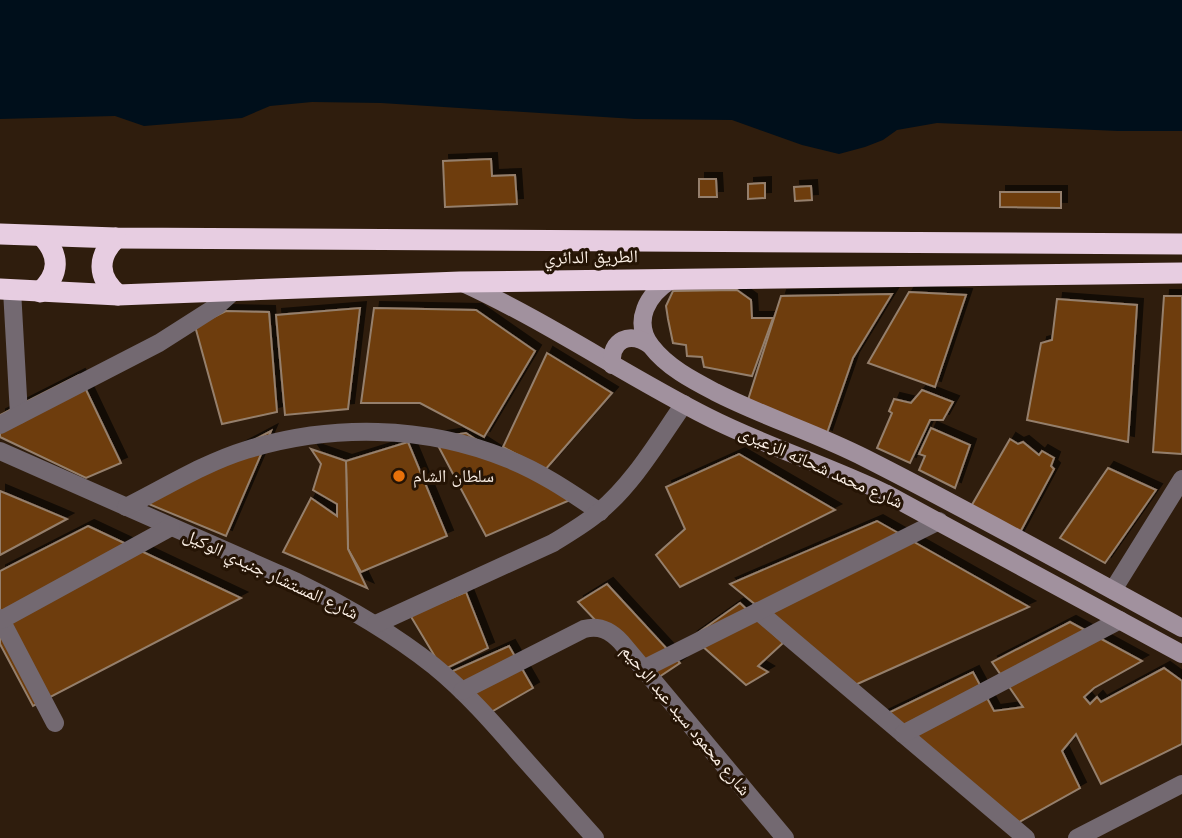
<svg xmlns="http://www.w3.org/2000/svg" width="1182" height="838" font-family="Helvetica,'Noto Naskh Arabic',sans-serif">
	<defs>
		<filter id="shadow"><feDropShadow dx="6" dy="-6" stdDeviation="0" flood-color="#0009"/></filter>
	</defs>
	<rect width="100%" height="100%" fill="#2f1d0d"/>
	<!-- water -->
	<polygon fill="#000f1b" points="0,0 1182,0 1182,131 1118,131 937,123 897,130 883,140 865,147 839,154 802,145 732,120 635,119 381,103 312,102 270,106 242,118 144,126 115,116 0,119"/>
	<!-- building -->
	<g fill="#6e3e09" stroke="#957f6c" stroke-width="2" filter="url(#shadow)">
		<polygon points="491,159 492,176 515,175 517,204 445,207 443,161"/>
		<polygon points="699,179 716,179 717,197 699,197"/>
		<polygon points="765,183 765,198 748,199 748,184"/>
		<polygon points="811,186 812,200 795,201 794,187"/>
		<polygon points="1000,192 1061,192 1061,208 1000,207"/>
		<polygon points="737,290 751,300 752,318 773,318 752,376 704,367 702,357 687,356 686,345 673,343 668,319 666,306 673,291"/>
		<polygon points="909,292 966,295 935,387 868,363"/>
		<polygon points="892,294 853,358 826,436 748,400 781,296"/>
		<polygon points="1164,296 1182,296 1182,454 1153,452"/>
		<polygon points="1057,299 1137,305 1128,442 1027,420 1041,343 1052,340"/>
		<polygon points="360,308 348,409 285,415 276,315"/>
		<polygon points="374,308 476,310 535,351 484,437 420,403 361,403"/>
		<polygon points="226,311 269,312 277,412 222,424 195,326"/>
		<polygon points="547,353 612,393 545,470 503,447"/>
		<polygon points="79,375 121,463 86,478 0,437 0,415"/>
		<polygon points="922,390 953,402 943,420 930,420 910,463 877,448 892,413 889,411 894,399 911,403"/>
		<polygon points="931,428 970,445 955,488 919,470 925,456 919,454"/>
		<polygon points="271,431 226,536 139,500"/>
		<polygon points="466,433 570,500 486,536 434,438"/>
		<polygon points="1010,439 1018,444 1023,442 1039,455 1042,451 1054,458 1051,466 1054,469 1017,538 969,510"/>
		<polygon points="408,442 447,536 361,572 348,549 346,461"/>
		<polygon points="311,449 346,461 348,549 367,588 283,552 311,498 337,516 337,504 313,490 321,464"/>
		<polygon points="739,454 835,510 680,587 656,555 685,529 666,487"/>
		<polygon points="1108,468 1156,490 1105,563 1060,538"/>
		<polygon points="0,491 67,519 0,555"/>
		<polygon points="877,521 1029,607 855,685 730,584"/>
		<polygon points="88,526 241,598 33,706 0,644 0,571"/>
		<polygon points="607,584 680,663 653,681 578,602"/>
		<polygon points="466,592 488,648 443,670 410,615"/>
		<polygon points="740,603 783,643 758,666 768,672 746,685 692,637"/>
		<polygon points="1070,622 1142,661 1094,688 1084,697 1090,704 1097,697 1101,702 1164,668 1182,681 1182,744 1101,784 1076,734 1062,751 1080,788 1012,826 882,716 973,672 994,711 1023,707 992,662"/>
		<polygon points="509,646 533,688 486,715 444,675"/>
	</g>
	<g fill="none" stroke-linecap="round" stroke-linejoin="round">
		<!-- street -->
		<g stroke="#736971" stroke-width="18">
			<polyline points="12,290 19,415"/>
			<polyline points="0,425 159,343 217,306 235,290"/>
			<path d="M0,451L297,582C346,606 391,632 434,666C466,692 493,723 520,754C545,782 570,810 595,838"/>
			<path d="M126,507C166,487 204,463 246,450C331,424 425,425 508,459C541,472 570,492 600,512"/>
			<polyline points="1113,590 1182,479"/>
			<polyline points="758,611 1026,838"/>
			<polyline points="0,618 55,723"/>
			<polyline points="1,620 171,527"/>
			<path d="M376,624L553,543C569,533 585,524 599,512C634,483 658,441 684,404"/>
			<polyline points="643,669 939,521"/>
			<path d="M462,691L584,629C599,625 610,630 621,642L785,838"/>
			<polyline points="903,734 1120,620"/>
			<polyline points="1077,838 1182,784"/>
		</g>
		<!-- secondary -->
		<g stroke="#a1919e" stroke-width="18">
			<path d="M671,280C648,294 632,321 651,346C667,367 692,380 715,392C764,417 816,433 865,458C972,512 1077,571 1182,628"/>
			<path d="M463,283C548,322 625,375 708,417C765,446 827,465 885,493L1182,654"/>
			<path d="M612,365C610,339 630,331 650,345"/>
		</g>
		<!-- highway -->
		<g stroke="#e7cde1" stroke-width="21">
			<polyline points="0,234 116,238 1182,244"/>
			<path d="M116,238C97,257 97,277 118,295"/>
			<polyline points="0,289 118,295 460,282 1182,273"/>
			<path d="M40,292C60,274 60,255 42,236"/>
		</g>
	</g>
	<!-- markers -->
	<circle fill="#e8710a" stroke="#251405" stroke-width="2.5" cx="399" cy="476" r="7"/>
	<g text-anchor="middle" stroke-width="6" stroke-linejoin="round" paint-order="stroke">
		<!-- street labels -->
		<g font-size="18" fill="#fbefe5" stroke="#251405">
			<text transform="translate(591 257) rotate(-1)" y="6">الطريق الدائري</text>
			<text transform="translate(821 467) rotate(24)" y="6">شارع محمد شحاته الزعيرى</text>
			<text transform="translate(271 574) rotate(25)" y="6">شارع المستشار جنيدي الوكيل</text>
			<text transform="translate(686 720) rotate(50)" y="6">شارع محمود سيد عبد الرحيم</text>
		</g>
		<!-- poi labels -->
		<g font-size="18" fill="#fbefe5" stroke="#251405" text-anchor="start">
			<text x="413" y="482">سلطان الشام</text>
		</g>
	</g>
</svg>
